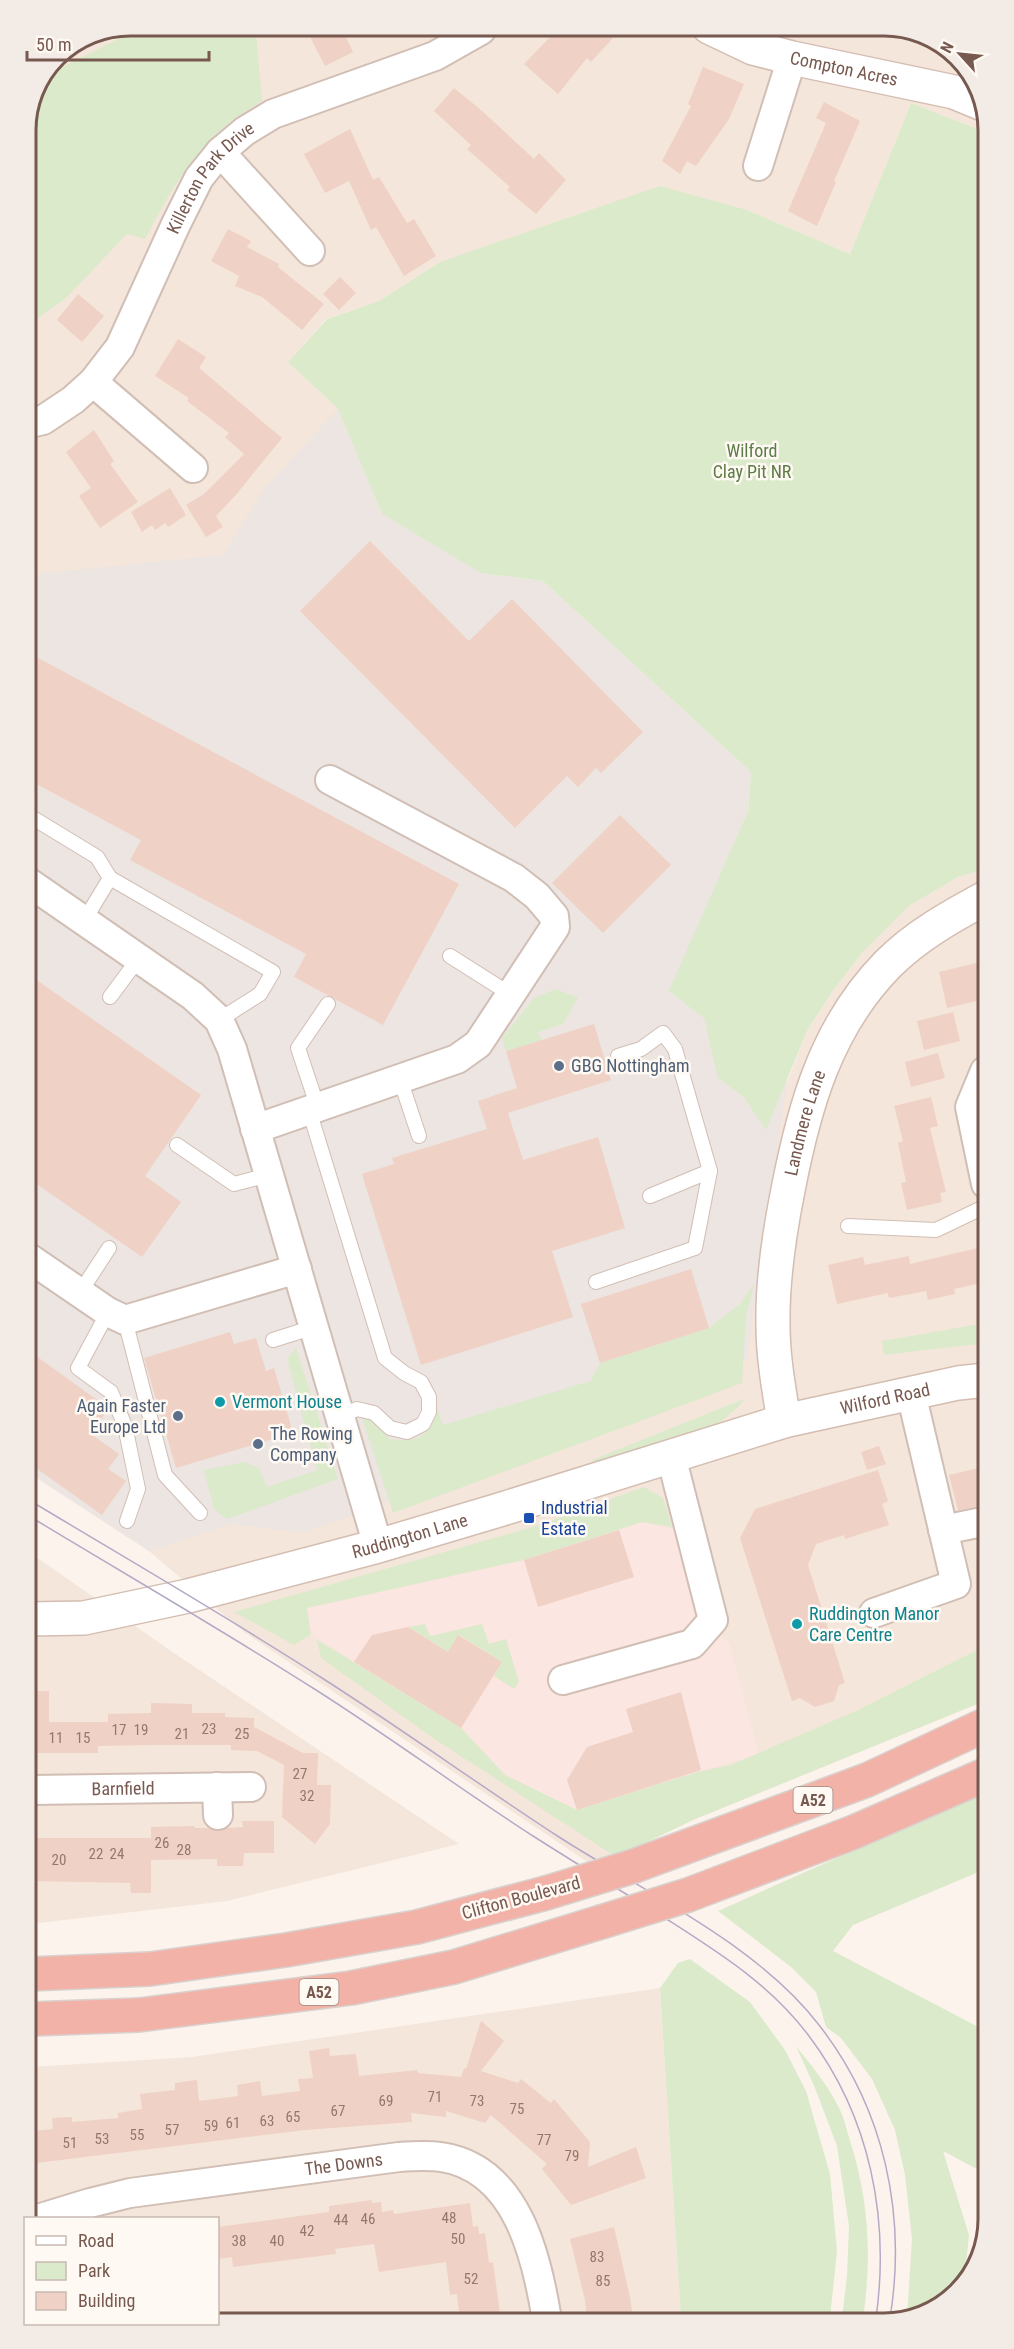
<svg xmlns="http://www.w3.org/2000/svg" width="1014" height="2349" font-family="'Roboto Condensed',sans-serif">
	<rect width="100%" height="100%" fill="#fcf4ec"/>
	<!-- residential -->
	<g fill="#f4e6db">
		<polygon points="891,26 947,47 983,96 983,131 911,103 850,254 747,210 440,262 379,301 326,319 288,362 338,409 382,514 481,573 748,811 677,975 787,1082 808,1029 832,992 862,953 909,906 958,877 985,869 987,1700 693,1820 616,1857 589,1863 244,1632 149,1551 29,1473 26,124 56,56 90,33"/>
		<polygon points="29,1552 174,1653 459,1844 227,1901 30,1924"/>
		<polygon points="660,1988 681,2319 218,2323 218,2218 31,2218 31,2067 192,2057"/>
	</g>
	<!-- commercial -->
	<polygon fill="#fbe6e1" points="642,1522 676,1530 697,1617 729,1643 759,1754 577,1810 505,1775 461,1728 311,1634 307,1608 524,1560"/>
	<!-- industrial -->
	<polygon fill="#ece5e1" points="338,409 382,514 481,573 543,581 751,772 748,811 677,975 787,1083 765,1225 747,1358 416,1491 303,1533 232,1524 149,1551 29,1473 27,575 223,555 265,488"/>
	<!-- green -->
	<g fill="#dbeaca">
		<path d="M256,32L262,101C201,135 177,179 145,239L127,234L65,299L26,326V124L48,74L130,33Z"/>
		<polygon points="911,103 983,131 985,869 958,877 909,906 862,953 832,992 808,1029 766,1130 744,1097 718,1078 704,1018 669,991 748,811 751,772 543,581 481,573 382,514 338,409 288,362 327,319 379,301 440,262 660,186 747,210 850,254"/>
		<polygon points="556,989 578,998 563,1024 538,1032 542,1040 506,1051 502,1038 534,998"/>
		<path d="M754,1283L746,1317L742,1383L393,1513L362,1417L370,1418L389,1439C416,1443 431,1437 437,1409L443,1425L591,1381L600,1363L709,1328L740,1304Z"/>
		<polygon points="986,1323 986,1343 884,1355 882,1341"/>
		<polygon points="296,1348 338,1479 227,1519 214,1509 204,1470 245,1462 259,1468 267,1487 317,1470 287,1359"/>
		<polygon points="746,1398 735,1410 714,1427 594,1465 592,1460"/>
		<polygon points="644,1487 663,1498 672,1527 642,1522 524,1560 307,1608 311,1634 294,1645 234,1612 536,1526"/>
		<polygon points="425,1624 430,1636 482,1624 489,1644 506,1639 519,1682 514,1689 494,1676 502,1662 459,1635 448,1652 408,1627"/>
		<polygon points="317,1640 461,1728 505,1775 577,1810 697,1772 731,1765 856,1711 987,1645 987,1700 693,1820 616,1857 433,1738 321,1658"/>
		<polygon points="987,1791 988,1868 853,1925 833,1951 988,2032 988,2175 943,2151 969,2235 964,2284 918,2318 907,2318 912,2239 905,2175 895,2130 872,2079 841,2038 826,2027 816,1992 791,1967 718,1911"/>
		<polygon points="690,1959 750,2002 785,2050 806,2091 830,2174 837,2251 830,2318 681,2319 660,1988 678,1963"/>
		<path d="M796,2046C811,2065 827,2084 838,2106C844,2117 847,2130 850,2141C869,2199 872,2259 863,2318H842L847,2276L849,2226L837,2146L815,2088Z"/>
	</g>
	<!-- building -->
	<g fill="#f0d1c5">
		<polygon points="622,28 591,62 587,58 558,94 524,64 558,29"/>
		<polygon points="307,31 343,31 353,52 325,66"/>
		<polygon points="703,67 744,84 729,119 696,166 687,161 680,174 662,161 691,106 688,104"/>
		<polygon points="454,88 481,110 534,159 539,153 566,180 536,214 507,190 510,187 467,149 471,145 434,111"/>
		<polygon points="824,102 860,121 834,181 836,182 817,226 788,211 826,123 816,118"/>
		<polygon points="350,129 373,180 379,177 407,223 414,219 436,256 404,276 376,227 371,230 349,181 325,193 304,154"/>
		<polygon points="228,229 251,241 247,247 279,264 278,267 324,304 302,330 262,297 235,286 239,276 211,261"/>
		<polygon points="340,277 356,293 339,310 323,294"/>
		<polygon points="78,294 104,316 82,342 57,320"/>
		<polygon points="178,339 206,357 199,368 282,438 235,496 216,516 223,527 206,537 186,505 204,494 244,454 225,437 229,433 187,401 189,398 155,376"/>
		<polygon points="94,430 114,461 110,464 138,502 100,528 79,496 91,488 66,452"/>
		<polygon points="170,488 186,515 168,527 165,523 155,530 152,525 142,532 131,512"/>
		<polygon points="370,541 469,641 512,599 643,732 601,773 596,768 578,787 567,776 515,828 300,611"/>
		<polygon points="27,652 459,884 383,1025 294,977 306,954 130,860 141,840 27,779"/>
		<polygon points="620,815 671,865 603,933 552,883"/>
		<polygon points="985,961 985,999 947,1008 939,972"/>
		<polygon points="28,974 201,1095 145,1176 181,1202 142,1257 28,1178"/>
		<polygon points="953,1012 960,1041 924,1050 917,1021"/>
		<polygon points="594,1024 611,1080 508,1113 523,1160 598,1137 625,1228 552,1251 573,1317 421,1365 362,1174 394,1164 392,1158 487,1129 478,1101 517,1088 506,1051"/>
		<polygon points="938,1053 945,1078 911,1087 905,1062"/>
		<polygon points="931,1097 938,1126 930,1128 946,1192 940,1193 942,1202 907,1210 901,1183 906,1182 898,1143 903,1141 894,1106"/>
		<polygon points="986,1246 986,1282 954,1289 955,1294 928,1300 926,1291 889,1298 888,1293 837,1304 828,1265 863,1257 865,1265 909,1256 910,1264"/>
		<polygon points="691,1269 709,1328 600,1363 581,1304"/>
		<polygon points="230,1332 234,1344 256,1338 266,1371 274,1368 293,1433 176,1468 144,1358"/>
		<polygon points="29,1351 107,1407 108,1409 91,1434 119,1454 108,1469 126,1481 102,1515 29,1463"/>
		<polygon points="879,1446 886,1464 867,1470 861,1452"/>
		<polygon points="979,1468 987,1505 958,1510 949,1475"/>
		<polygon points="878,1470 888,1501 882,1504 889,1525 845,1539 844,1535 816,1544 808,1565 845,1683 839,1685 834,1701 815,1707 800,1698 792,1701 740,1538 755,1509"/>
		<polygon points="619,1530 634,1577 538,1607 524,1560"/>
		<polygon points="408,1627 448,1652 458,1635 502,1662 461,1728 354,1662 372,1635"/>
		<polygon points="30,1691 49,1691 49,1722 108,1722 108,1714 151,1713 151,1703 192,1704 192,1713 225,1713 225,1717 254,1718 254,1727 303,1753 318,1753 317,1785 331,1785 330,1824 315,1844 282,1817 284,1765 257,1751 231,1750 231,1745 153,1745 98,1746 98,1753 30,1753"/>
		<polygon points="681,1692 701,1770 577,1810 567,1780 587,1747 633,1732 626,1709"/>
		<polygon points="242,1821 274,1821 274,1853 244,1853 243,1866 217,1866 217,1859 151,1860 151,1893 131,1893 130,1883 30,1881 30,1838 151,1838 151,1827 194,1826 195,1828 208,1828 219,1831 228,1828 243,1827"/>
		<polygon points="481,2021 504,2041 481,2071 518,2083 521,2079 551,2103 554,2099 590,2142 588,2167 636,2147 646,2178 571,2205 542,2169 547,2164 491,2115 485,2123 446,2111 446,2117 411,2113 412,2122 306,2130 36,2163 32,2131 53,2129 52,2118 72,2117 72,2122 118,2118 118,2113 142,2109 140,2094 175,2090 175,2083 197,2080 199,2101 238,2096 237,2085 260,2081 262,2096 300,2091 298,2079 313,2078 309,2051 329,2048 330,2056 356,2054 359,2076 417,2070 418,2073 461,2077 464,2068 466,2069"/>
		<polygon points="372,2200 372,2203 381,2202 382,2212 393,2210 394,2214 470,2203 473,2227 478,2226 479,2234 485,2233 489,2263 493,2262 501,2321 460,2321 457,2294 450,2295 446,2262 379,2272 374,2244 335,2249 336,2254 233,2267 232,2257 218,2259 218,2227 329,2212 329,2206"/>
		<polygon points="614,2227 630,2297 633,2320 587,2320 585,2300 570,2239"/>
	</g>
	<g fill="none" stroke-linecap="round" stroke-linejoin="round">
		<defs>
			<g id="lane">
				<polyline points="28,815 97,857 110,878 273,972 260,994 219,1020"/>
				<polyline points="84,921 110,878"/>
				<polyline points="450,956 510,994"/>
				<polyline points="110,997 139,958"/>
				<polyline points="618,1056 641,1049 663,1033 675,1049 710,1171 650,1196"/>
				<polyline points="400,1079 419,1136"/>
				<polyline points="318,1108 298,1048 328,1004"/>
				<polyline points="309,1110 385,1358 404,1373 421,1382 429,1397 429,1412 423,1424 407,1432 390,1428 374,1413 357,1409 340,1416"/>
				<polyline points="177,1145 234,1184 269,1175"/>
				<polyline points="848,1226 936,1230 986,1206"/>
				<polyline points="596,1282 695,1248 710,1171"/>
				<polyline points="79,1294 109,1248"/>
				<polyline points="108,1312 78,1368 111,1392 125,1426 138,1489 127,1521"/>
				<polyline points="125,1320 165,1475 200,1513"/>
				<polyline points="273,1340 314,1327"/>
			</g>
			<g id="street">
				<polyline points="220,152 310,251"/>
				<polyline points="758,166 792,58"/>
				<polyline points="93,382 193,468"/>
				<path id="s1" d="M26,424L43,420L73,400L93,382L120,347L176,224L199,178L220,152L245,131L273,114L435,56L481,30"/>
				<polyline points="28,882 193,996 219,1020 232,1049 378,1546"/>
				<polyline points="985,1071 970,1107 986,1184"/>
				<polyline points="255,1129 457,1059 478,1044 555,927 554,916 537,896 514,878 330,780"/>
				<polyline points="29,1258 108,1312 125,1320 297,1269"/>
				<polyline points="943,1530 987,1521"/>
				<polyline points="874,1613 956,1584 911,1393"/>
				<polyline points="563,1680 692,1644 713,1620 671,1456"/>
				<polyline points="217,1787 218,1815"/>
				<path id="s2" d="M30,1790L251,1787"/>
				<path id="s3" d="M41,2218L90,2203L130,2193L399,2157C413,2156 427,2155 441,2157C517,2168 537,2257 547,2320"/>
			</g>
			<g id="secondary">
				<path id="s4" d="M709,27L753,48L792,58L954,92L983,104"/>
				<path id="s5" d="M784,1421C779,1390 773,1357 773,1326C772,1280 779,1235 788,1190C804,1107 826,1027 888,964C916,936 950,917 985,898"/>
				<path id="s6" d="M30,1619L84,1618L188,1596L378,1546L499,1510L784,1421L958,1383L986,1380"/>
			</g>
			<g id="highway">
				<polyline points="634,1866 867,1780 987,1724"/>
				<polyline points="688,1895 854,1832 987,1774"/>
				<polyline points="30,1974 150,1969 286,1950 417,1927 546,1893"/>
				<polyline points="31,2019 139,2015 351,1988 454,1967 601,1922"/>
			</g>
		</defs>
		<!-- lane casing -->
		<use href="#lane" stroke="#d1beb4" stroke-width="16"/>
		<!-- street casing -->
		<use href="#street" stroke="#d1beb4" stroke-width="32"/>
		<!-- secondary casing -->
		<use href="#secondary" stroke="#d4bdb1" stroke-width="36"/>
		<!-- highway casing -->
		<use href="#highway" stroke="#d9d1ce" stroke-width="36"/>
		<!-- lane -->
		<use href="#lane" stroke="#fff" stroke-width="14"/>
		<!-- street -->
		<use href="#street" stroke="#fff" stroke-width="28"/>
		<!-- secondary -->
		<use href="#secondary" stroke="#fff" stroke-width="33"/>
		<!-- highway -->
		<use href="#highway" stroke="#f3b2a7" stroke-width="33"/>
		<!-- tram -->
		<g stroke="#b6a9c7" stroke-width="1.5">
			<path d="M29,1500C127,1559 226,1616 322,1678C402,1729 479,1785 559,1837C643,1891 758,1945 819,2025C884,2108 907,2214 890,2318"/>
			<path d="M29,1516C125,1574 222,1630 316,1690C390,1737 460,1789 533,1836C577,1864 621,1891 665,1918C718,1952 770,1984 809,2036C870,2117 890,2218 876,2318"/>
		</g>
		<defs>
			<g id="highway-bridge">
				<polyline points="546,1893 634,1866"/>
				<polyline points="601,1922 688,1895"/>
			</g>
		</defs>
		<!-- highway-bridge casing -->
		<use href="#highway-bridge" stroke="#d9d1ce" stroke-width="36" stroke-linecap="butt"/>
		<!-- highway-bridge -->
		<use href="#highway-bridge" stroke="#f3b2a7" stroke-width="33"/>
	</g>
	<!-- markers -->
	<g fill="#5c6f8a" stroke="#fef9f3" stroke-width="2">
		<circle cx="559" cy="1066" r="6"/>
		<circle cx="178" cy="1416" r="6"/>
		<circle cx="258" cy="1444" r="6"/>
	</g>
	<g fill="#0f9aa8" stroke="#fef9f3" stroke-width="2">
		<circle cx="220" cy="1402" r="6"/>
		<circle cx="797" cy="1624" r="6"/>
	</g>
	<rect fill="#1a4fb4" stroke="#fef9f3" stroke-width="2" x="523" y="1512" width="12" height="12" rx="3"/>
	<g text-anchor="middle" stroke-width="5" stroke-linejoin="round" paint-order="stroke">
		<!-- number labels -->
		<g font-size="15" fill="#95776c">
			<text x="209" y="1734">23</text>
			<text x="119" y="1735">17</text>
			<text x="141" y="1735">19</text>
			<text x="182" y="1739">21</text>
			<text x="242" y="1739">25</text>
			<text x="56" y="1743">11</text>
			<text x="83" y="1743">15</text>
			<text x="300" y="1779">27</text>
			<text x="307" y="1801">32</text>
			<text x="162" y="1848">26</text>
			<text x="184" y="1855">28</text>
			<text x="96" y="1859">22</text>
			<text x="117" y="1859">24</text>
			<text x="59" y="1865">20</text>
			<text x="435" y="2102">71</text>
			<text x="386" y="2106">69</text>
			<text x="477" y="2106">73</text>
			<text x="517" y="2114">75</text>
			<text x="338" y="2116">67</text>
			<text x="293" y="2122">65</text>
			<text x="267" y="2126">63</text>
			<text x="233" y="2128">61</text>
			<text x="211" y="2131">59</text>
			<text x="172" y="2135">57</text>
			<text x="137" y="2140">55</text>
			<text x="102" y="2144">53</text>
			<text x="544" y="2145">77</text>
			<text x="70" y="2148">51</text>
			<text x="572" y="2161">79</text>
			<text x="449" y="2223">48</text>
			<text x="368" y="2224">46</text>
			<text x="341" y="2225">44</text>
			<text x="307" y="2236">42</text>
			<text x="458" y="2244">50</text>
			<text x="239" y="2246">38</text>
			<text x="277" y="2246">40</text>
			<text x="597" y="2262">83</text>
			<text x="471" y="2284">52</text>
			<text x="603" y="2286">85</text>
		</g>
		<!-- shield labels -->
		<g fill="#fef9f3" stroke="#a08980" stroke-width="1.5">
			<rect x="793.5" y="1787" width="39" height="26" rx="4.5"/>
			<rect x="299.5" y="1979" width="39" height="26" rx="4.5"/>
		</g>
		<g font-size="16" font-weight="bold" fill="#77594f">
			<text x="813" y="1806">A52</text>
			<text x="319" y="1998">A52</text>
		</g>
		<!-- street labels -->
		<g font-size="18" fill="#77594f" stroke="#fef9f3">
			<text dy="6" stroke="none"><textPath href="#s4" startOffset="142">Compton Acres</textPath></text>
			<text dy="6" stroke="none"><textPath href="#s1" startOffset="318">Killerton Park Drive</textPath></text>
			<text dy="6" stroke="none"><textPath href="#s5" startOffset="302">Landmere Lane</textPath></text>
			<text dy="6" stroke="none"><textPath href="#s6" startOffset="885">Wilford Road</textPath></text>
			<text dy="6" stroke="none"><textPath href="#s6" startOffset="390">Ruddington Lane</textPath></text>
			<text dy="6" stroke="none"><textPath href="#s2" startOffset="93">Barnfield</textPath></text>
			<text transform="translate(521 1898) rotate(-15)" y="6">Clifton Boulevard</text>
			<text dy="6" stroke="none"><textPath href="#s3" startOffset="308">The Downs</textPath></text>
		</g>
		<!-- park labels -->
		<g font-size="18" fill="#5d7c47" stroke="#fef9f3">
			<text x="752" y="457">Wilford<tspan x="752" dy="21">Clay Pit NR</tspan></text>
		</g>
		<!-- service labels -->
		<g font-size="18" fill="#4e5e75" stroke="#fef9f3" text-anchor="start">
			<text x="571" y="1072">GBG Nottingham</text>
			<text x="166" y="1412" text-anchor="end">Again Faster<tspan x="166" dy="21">Europe Ltd</tspan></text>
			<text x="270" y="1440">The Rowing<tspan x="270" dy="21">Company</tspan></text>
		</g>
		<!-- culture labels -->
		<g font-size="18" fill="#0d838f" stroke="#fef9f3" text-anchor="start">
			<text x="232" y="1408">Vermont House</text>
			<text x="809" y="1620">Ruddington Manor<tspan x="809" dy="21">Care Centre</tspan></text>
		</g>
		<!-- transit labels -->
		<g font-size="18" fill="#164399" stroke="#fef9f3" text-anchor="start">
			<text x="541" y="1514">Industrial<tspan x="541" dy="21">Estate</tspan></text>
		</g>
	</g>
	<!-- crop -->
	<path d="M0 0H1014V2349H0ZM130 36H884A94 94 0 0 1 978 130V2219A94 94 0 0 1 884 2313H130A94 94 0 0 1 36 2219V130A94 94 0 0 1 130 36Z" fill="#f3ece6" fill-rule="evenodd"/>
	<path fill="none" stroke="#77594f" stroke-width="3" d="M130 36H884A94 94 0 0 1 978 130V2219A94 94 0 0 1 884 2313H130A94 94 0 0 1 36 2219V130A94 94 0 0 1 130 36Z"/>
	<!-- legend -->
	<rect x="24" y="2217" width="195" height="108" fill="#fef9f3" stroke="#c8b9b1" stroke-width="1.5"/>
	<rect x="36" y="2236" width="30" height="9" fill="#ffffff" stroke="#c8b9b1" stroke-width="1.5"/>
	<text x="78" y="2247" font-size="18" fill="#77594f">Road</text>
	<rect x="36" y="2262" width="30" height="18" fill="#dbeaca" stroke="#c8b9b1" stroke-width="1.5"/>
	<text x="78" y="2277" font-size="18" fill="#77594f">Park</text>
	<rect x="36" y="2292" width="30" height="18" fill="#f0d1c5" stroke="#c8b9b1" stroke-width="1.5"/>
	<text x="78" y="2307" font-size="18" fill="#77594f">Building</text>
	<!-- north arrow -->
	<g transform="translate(960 54) rotate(297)" stroke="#fef9f3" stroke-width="4.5" paint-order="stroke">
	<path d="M0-4.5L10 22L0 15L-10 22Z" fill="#77594f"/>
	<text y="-9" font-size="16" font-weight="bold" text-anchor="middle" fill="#77594f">N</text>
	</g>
	<!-- scale -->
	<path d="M27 51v9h182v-9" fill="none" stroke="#77594f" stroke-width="3"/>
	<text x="36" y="51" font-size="18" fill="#77594f" stroke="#fef9f3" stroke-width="4.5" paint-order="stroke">50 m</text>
</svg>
